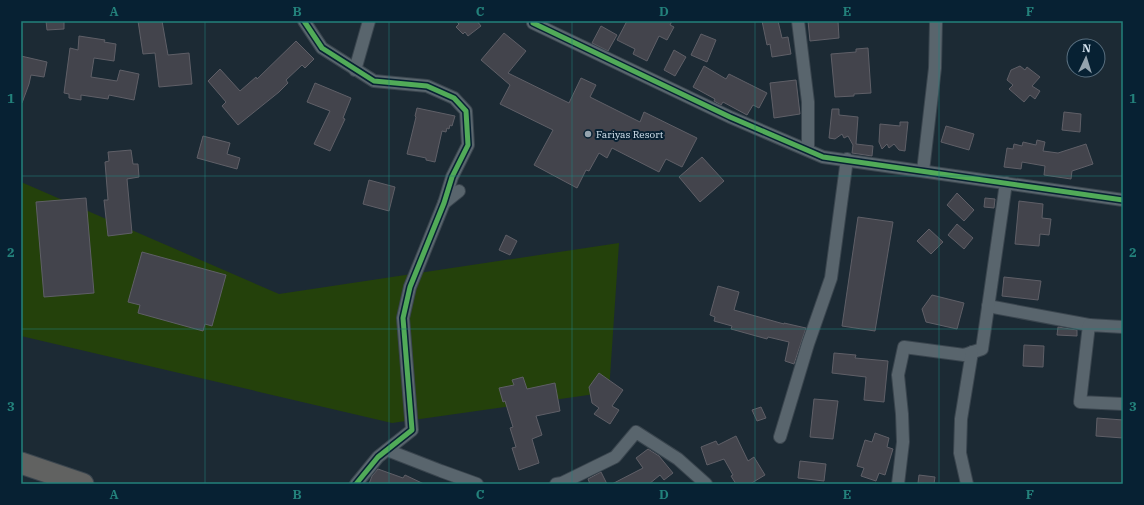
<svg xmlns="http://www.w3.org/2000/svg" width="1144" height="505" font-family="'IBM Plex Serif',serif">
	<rect width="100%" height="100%" fill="#1c2a34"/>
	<!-- green -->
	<polygon fill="#24410b" points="21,182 279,294 619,243 609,392 392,423 21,336"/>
	<!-- building -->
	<g fill="#43444c" stroke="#5f5f67">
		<polygon points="46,21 64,21 64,29 47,30"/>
		<polygon points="138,21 162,21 168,55 189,53 192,84 159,87 155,53 143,54"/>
		<polygon points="456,21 477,21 481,26 468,36 465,32 463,34 456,27 459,24"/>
		<polygon points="627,21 672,21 670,25 674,27 667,40 659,36 647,61 633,54 635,49 617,40"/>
		<polygon points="762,21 778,21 782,38 788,37 791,54 772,57 770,44 767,45"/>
		<polygon points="808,21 838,21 839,38 810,41"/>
		<polygon points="601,26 617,35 608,51 592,43"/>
		<polygon points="504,33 526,51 508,73 569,103 581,78 596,85 590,97 640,122 644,112 697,138 682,167 666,159 659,172 612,148 607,158 599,153 589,171 586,170 577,188 534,165 553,130 500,104 510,85 481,60"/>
		<polygon points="701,34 716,40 707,62 691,55"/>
		<polygon points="79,36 105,40 104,42 116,44 114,61 94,58 91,77 117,81 120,70 139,74 134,100 109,95 108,99 81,95 81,100 69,98 69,94 64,93 70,48 78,50"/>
		<polygon points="296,41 314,59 305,68 302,65 286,80 288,83 279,92 238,125 222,106 226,102 208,81 220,69 240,91 256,77 257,79"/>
		<polygon points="868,48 871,93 854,94 854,96 835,97 831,54 856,52 856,49"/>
		<polygon points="674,50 686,57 675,76 664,70"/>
		<polygon points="21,56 47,62 44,77 31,75 29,84 22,103 21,103"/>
		<polygon points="704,66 726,79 729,74 767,93 759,108 753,105 747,115 723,102 721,105 714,101 715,99 693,87"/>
		<polygon points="1020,66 1025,70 1027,67 1040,77 1032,86 1040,91 1035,99 1030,95 1024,102 1009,89 1013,85 1007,80 1011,70"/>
		<polygon points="796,80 800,114 774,118 770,83"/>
		<polygon points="315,83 351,98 343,118 345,119 330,151 314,144 330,111 307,102"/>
		<polygon points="417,108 455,116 452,126 450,125 449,129 447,128 446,132 442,131 435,162 426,160 426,158 407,154 416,117 415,116"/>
		<polygon points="832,109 839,109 839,115 858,117 856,144 873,146 872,156 852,153 853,145 848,136 844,138 842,134 835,139 829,138"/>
		<polygon points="1064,112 1081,114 1080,132 1062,130"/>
		<polygon points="900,122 908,122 905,151 899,150 894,144 889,148 887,144 882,149 879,142 880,124 900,126"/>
		<polygon points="946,126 974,134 969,150 941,142"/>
		<polygon points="203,136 230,143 227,154 240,158 237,169 197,158"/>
		<polygon points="1037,140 1045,142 1043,151 1058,153 1086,144 1093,164 1072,171 1071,179 1044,175 1045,166 1022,162 1021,169 1004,167 1007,148 1013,149 1014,144 1022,146 1023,142 1036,145"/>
		<polygon points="131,150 133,164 138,164 139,177 127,179 132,233 108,236 104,200 108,200 105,162 109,161 108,152"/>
		<polygon points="702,157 724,181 700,202 679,177"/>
		<polygon points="369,180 395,187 389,211 363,204"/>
		<polygon points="957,193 974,210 964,221 947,205"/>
		<polygon points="86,198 94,293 44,297 36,202"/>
		<polygon points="985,198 995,199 994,208 984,207"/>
		<polygon points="1019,201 1043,204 1042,218 1051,219 1049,235 1040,234 1039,246 1015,244"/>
		<polygon points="858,217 893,222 875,331 842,326"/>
		<polygon points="957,224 973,238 964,249 948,235"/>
		<polygon points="929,229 943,242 931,254 917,241"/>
		<polygon points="506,235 517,241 510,255 499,250"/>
		<polygon points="142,252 226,275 212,326 205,324 203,331 138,313 140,305 128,302"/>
		<polygon points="1004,277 1041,281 1038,300 1002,296"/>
		<polygon points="718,286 739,292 734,310 784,324 784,323 806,328 794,364 785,361 789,342 768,337 767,339 731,329 732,326 714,321 715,317 710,315"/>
		<polygon points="932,295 964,303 957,329 926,322 922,309"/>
		<polygon points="1058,327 1077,330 1077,336 1057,335"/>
		<polygon points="1024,345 1044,346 1043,367 1023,366"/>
		<polygon points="834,353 856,355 855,358 888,361 884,402 864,400 866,377 832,373"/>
		<polygon points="599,373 623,390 612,406 619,410 610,424 594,414 599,408 592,403 589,387"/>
		<polygon points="523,377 527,389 555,383 560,411 536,416 542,435 532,439 539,463 519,470 512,448 516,447 510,428 513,427 505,401 503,402 499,388 514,385 512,380"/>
		<polygon points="814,399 838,401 833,439 810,437"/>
		<polygon points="761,407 766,418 757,421 752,410"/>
		<polygon points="1097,418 1123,420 1123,438 1096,436"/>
		<polygon points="875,433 889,438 887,447 893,449 885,475 879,473 876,481 861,476 864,468 857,466 865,440 872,442"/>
		<polygon points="736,436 748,461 754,457 765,475 750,484 736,484 731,476 733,475 724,459 707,465 701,447 716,441 718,445"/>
		<polygon points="648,449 659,456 673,473 664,480 660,475 649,484 612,484 643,468 636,458"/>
		<polygon points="800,461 826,464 824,481 798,478"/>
		<polygon points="378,469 403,478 405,475 424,484 369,484 372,476"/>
		<polygon points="601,472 607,484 590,484 588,479"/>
		<polygon points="919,475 935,477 934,484 918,483"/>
	</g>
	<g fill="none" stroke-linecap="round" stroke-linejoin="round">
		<defs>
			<g id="street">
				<polyline points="304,21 322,48 374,81 427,86 454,98 466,111 468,145 452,177 444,203 410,287 403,318 412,430 378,457 356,484"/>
				<polyline points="798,21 808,102 808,150"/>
				<polyline points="533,23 730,117 823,157 1123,200"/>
				<polyline points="355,70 369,21"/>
				<polyline points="923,171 935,68 936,21"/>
				<polyline points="444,203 459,191"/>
				<polyline points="988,306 1089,325"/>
				<polyline points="1123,327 1089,325 1080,402 1123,404"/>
				<polyline points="780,437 808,344 831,278 847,159"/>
				<polyline points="387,450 441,471 477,484"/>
				<polyline points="556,484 562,483 615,457 636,432 678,459 706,484"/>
				<polyline points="898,484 903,442 902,414 898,375 904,347 964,355 982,349 1006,183"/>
				<polyline points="967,484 960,453 961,419 972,352"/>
			</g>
			<polyline id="highway" points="21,463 83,484"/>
		</defs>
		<!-- street casing -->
		<use href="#street" stroke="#3a454e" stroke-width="14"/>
		<!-- highway casing -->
		<use href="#highway" stroke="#3a454e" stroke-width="23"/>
		<!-- street -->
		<use href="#street" stroke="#59656d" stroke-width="12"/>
		<!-- highway -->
		<use href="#highway" stroke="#616261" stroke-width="21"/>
		<defs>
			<g id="cycleway">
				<polyline points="304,21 322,48 374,81 427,86 454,98 466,111 468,145 452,177 444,203 410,287 403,318 412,430 378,457 356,484"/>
				<polyline points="533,23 730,117 823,157 1123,200"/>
			</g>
		</defs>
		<!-- cycleway casing -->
		<use href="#cycleway" stroke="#072133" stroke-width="8"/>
		<!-- cycleway -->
		<use href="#cycleway" stroke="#51ab58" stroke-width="5"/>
	</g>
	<!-- grid -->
	<path fill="none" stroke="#23817b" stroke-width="1" stroke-opacity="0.55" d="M205,21V484M389,21V484M572,21V484M755,21V484M939,21V484M21,176H1123M21,329H1123"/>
	<!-- markers -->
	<circle fill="#94a3ae" stroke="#072133" stroke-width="1.5" cx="588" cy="134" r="4"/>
	<g text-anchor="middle" stroke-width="4" stroke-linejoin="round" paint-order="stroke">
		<!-- poi labels -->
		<g font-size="10" fill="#d5e4f0" stroke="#072133" text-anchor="start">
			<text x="596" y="138">Fariyas Resort</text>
		</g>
	</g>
	<!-- border -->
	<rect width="1144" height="505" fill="none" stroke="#072133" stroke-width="44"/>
	<!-- north arrow -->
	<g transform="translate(1086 58) rotate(4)"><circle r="19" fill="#072133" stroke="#596f7f"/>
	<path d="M0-3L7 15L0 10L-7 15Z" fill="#94a3ae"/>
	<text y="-6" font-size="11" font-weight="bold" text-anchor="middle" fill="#d5e4f0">N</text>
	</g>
	<rect x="22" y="22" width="1100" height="461" fill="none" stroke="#23817b" stroke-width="1.5"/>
	<g font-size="13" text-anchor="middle" font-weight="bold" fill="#23817b">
		<text x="114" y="16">A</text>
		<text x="297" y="16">B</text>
		<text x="480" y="16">C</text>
		<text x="664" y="16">D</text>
		<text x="847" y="16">E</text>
		<text x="1030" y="16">F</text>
		<text x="11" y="103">1</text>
		<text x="1133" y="103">1</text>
		<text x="11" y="257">2</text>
		<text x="1133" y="257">2</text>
		<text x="11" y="411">3</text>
		<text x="1133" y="411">3</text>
		<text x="114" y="499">A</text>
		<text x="297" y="499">B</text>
		<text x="480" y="499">C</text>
		<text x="664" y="499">D</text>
		<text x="847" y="499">E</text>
		<text x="1030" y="499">F</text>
	</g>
</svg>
